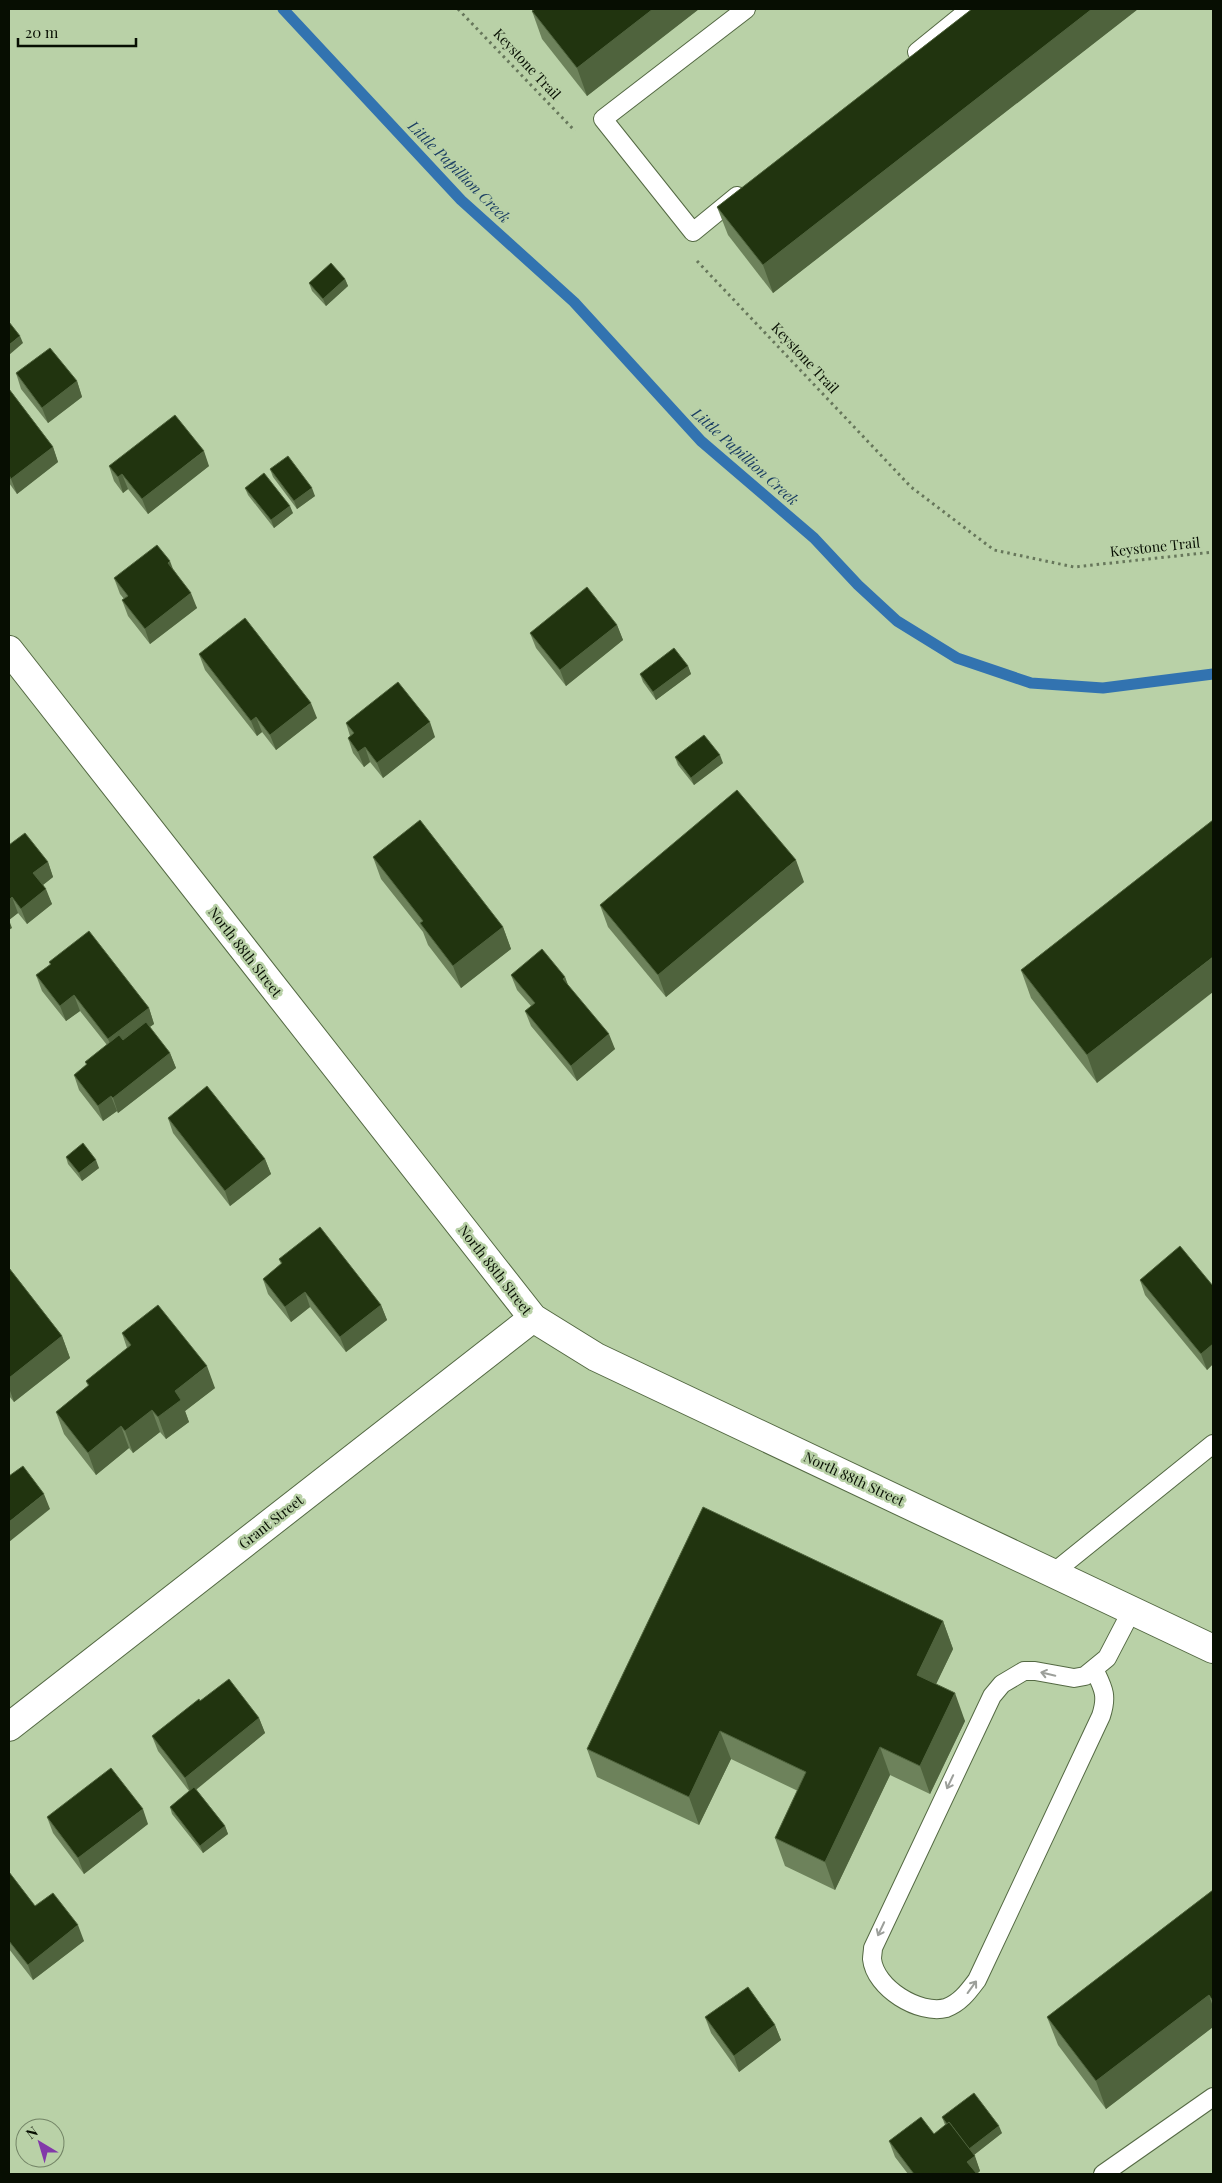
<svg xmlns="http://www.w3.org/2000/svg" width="1222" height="2183" font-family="'Playfair Display',serif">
	<rect width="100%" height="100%" fill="#b9d1a7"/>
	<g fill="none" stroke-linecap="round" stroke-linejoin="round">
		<!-- stream -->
		<polyline stroke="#3273b0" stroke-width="11" points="283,9 461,200 574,302 701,441 814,538 858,585 897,621 957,658 1031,683 1103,688 1213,674"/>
		<defs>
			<g id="lane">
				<polyline points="917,52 970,9"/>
				<polyline points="737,196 693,232 603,119 746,9"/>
				<polyline points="1053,1573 1213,1444"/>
				<path d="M1094,1669C1103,1688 1108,1695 1101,1716L977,1980C968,1992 960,2003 946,2008C919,2015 875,1988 872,1959C872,1956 873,1951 873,1948L992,1696L1002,1684L1024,1671H1035L1074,1678L1085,1676L1107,1658L1132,1610"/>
				<polyline points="1103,2174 1213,2097"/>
			</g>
			<g id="street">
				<polyline points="9,650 533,1318 596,1357 1213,1649"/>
				<polyline points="9,1727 533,1318"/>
			</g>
		</defs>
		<!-- lane casing -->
		<use href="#lane" stroke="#546943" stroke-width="20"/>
		<!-- street casing -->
		<use href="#street" stroke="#546943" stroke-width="30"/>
		<!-- path -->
		<g stroke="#67775b" stroke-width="3" stroke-dasharray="2.5 4" stroke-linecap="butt">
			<polyline points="458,9 575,131"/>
			<polyline points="697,261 911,487 994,550 1074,567 1213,552"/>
		</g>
		<!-- lane -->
		<use href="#lane" stroke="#fff" stroke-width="18"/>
		<!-- street -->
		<use href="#street" stroke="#fff" stroke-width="28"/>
	</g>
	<!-- wall -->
	<g fill="#6d825b">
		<polygon points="535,9 699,9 587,96 542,39 532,11"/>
		<polygon points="972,9 1138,9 773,293 728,235 717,207"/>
		<polygon points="345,279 348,286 326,306 312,291 309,283"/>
		<polygon points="16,373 77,381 82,397 48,423 21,389"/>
		<polygon points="9,389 53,447 58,462 17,494 9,483"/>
		<polygon points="109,466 209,466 148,514 128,489 123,493 114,481"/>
		<polygon points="270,469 315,496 297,509 273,477"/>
		<polygon points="245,488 293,513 274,528 248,495"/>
		<polygon points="174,570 197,608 150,644 128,616 122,600 124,599 120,594 114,578"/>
		<polygon points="617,625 623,640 566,686 536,648 530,633"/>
		<polygon points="199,654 317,718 276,750 262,732 257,736 205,670"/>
		<polygon points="688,666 691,674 656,700 643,682 640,674"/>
		<polygon points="346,723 435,737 383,778 370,762 364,767 353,753 348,738 350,736"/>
		<polygon points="675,757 723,763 694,785 678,765"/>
		<polygon points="1213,820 1097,1083 1031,998 1021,970"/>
		<polygon points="9,845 48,862 53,877 43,885 52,904 27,924 18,913 9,920"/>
		<polygon points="373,857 503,927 511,949 461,988 428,945 423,932 381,879"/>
		<polygon points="804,882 666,997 608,927 600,905"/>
		<polygon points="49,962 149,1008 154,1024 149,1027 170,1053 176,1068 118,1113 117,1111 103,1121 79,1090 74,1075 86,1065 85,1062 107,1045 80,1011 66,1021 42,991 36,975 50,965"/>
		<polygon points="511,975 565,977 568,986 615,1049 577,1081 531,1026 525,1011 531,1006 517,990"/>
		<polygon points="168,1118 265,1159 271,1174 230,1206 173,1133"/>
		<polygon points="66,1157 99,1168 82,1181 68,1164"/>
		<polygon points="279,1259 381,1305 387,1320 346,1352 310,1307 291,1322 268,1294 263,1279 281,1264"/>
		<polygon points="9,1268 62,1336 70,1358 14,1402 9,1396"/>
		<polygon points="1140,1280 1213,1286 1213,1364 1207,1370 1145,1295"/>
		<polygon points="122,1333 215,1388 185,1411 189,1422 166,1439 160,1432 133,1453 129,1448 96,1475 64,1434 56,1412 88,1386 86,1381 127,1348"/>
		<polygon points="943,1621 953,1649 936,1684 965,1721 930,1794 890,1775 835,1890 785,1866 775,1838 798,1791 731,1759 699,1825 597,1777 587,1749"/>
		<polygon points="200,1701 259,1718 265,1733 196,1789 225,1826 228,1834 203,1853 172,1814 170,1807 189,1791 158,1751 152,1736"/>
		<polygon points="47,1817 148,1824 84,1874 53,1833"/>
		<polygon points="9,1872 35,1906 84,1941 33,1980 9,1949"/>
		<polygon points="1213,1890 1213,2027 1106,2109 1058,2045 1047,2017"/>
		<polygon points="705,2017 775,2025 781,2040 739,2072 711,2033"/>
		<polygon points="942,2117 1002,2133 974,2155 980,2171 977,2174 908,2174 895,2157 889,2141 934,2134 945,2125"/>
	</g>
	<!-- shaded-wall -->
	<g fill="#4f633d">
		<polygon points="653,9 699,9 587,96 577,68"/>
		<polygon points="1092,9 1138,9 773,293 763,265"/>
		<polygon points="345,279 348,286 326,306 323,299"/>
		<polygon points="20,336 23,343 9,355 9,345"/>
		<polygon points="77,381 82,397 48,423 42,408"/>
		<polygon points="53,447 58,462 17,494 11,479"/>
		<polygon points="204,451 209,466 148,514 142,499"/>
		<polygon points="122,474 128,489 123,493 118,477"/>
		<polygon points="312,488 315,496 297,509 294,501"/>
		<polygon points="290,506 293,513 274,528 271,520"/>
		<polygon points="170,561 176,577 168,563"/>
		<polygon points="191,593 197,608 150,644 145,629"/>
		<polygon points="617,625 623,640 566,686 560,670"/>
		<polygon points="688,666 691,674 656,700 653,692"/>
		<polygon points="311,703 317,718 276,750 270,735"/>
		<polygon points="256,717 262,732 257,736 251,721"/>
		<polygon points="430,722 435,737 383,778 377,763"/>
		<polygon points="365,747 370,762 364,767 358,752"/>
		<polygon points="720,755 723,763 694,785 691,778"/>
		<polygon points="796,860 804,882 666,997 658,975"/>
		<polygon points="48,862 53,877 39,888 33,873"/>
		<polygon points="46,889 52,904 27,924 21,909"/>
		<polygon points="12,897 18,913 9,920 9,900"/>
		<polygon points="9,920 12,928 9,930"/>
		<polygon points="503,927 511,949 461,988 453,966"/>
		<polygon points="1213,957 1213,992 1097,1083 1087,1055"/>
		<polygon points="565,977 571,993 563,979"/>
		<polygon points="74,995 80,1011 66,1021 60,1006"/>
		<polygon points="149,1008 154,1024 114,1054 108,1039"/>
		<polygon points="609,1034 615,1049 577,1081 571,1066"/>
		<polygon points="170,1053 176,1068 118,1113 113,1098"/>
		<polygon points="111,1096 117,1111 103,1121 98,1106"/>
		<polygon points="265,1159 271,1174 230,1206 225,1191"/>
		<polygon points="96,1160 99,1168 82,1181 79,1173"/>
		<polygon points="305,1292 310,1307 291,1322 285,1307"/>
		<polygon points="381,1305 387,1320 346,1352 340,1337"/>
		<polygon points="62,1336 70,1358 14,1402 9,1388 9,1378"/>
		<polygon points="1213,1344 1213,1364 1207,1370 1201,1354"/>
		<polygon points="207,1366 215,1388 185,1411 189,1422 166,1439 158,1417 175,1391"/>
		<polygon points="152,1410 160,1432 133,1453 125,1431"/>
		<polygon points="121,1426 129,1448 96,1475 88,1453"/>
		<polygon points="44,1494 50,1509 9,1542 9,1522"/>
		<polygon points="943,1621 953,1649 927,1703 917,1675"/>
		<polygon points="955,1693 965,1721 930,1794 920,1766"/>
		<polygon points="259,1718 265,1733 191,1794 185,1778"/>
		<polygon points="720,1731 731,1759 699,1825 689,1797"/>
		<polygon points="880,1747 890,1775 835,1890 825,1862"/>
		<polygon points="143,1809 148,1824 84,1874 78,1858"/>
		<polygon points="225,1826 228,1834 203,1853 200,1846"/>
		<polygon points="78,1925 84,1941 33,1980 28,1965"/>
		<polygon points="1209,1995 1213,2007 1213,2027 1106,2109 1096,2081"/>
		<polygon points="775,2025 781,2040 739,2072 734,2056"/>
		<polygon points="999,2126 1002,2133 970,2158 967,2150"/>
		<polygon points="975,2156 980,2171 976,2174 967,2162"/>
	</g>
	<!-- building -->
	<g fill="#21340f" stroke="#4f633d">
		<polygon points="535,9 653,9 577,68 532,11"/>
		<polygon points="972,9 1092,9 763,265 717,207"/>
		<polygon points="331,263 345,279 323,299 309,283"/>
		<polygon points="9,322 20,336 9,345"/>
		<polygon points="50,348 77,381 42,408 16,373"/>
		<polygon points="9,389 53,447 11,479 9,475"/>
		<polygon points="175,415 204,451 142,499 122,474 118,477 109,466"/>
		<polygon points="288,456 312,488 294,501 270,469"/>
		<polygon points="264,473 290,506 271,520 245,488"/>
		<polygon points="157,545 170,561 168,563 191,593 145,629 122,600 128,596 114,578"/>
		<polygon points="587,587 617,625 560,670 530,633"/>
		<polygon points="245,618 311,703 270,735 256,717 251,721 199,654"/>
		<polygon points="674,648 688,666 653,692 640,674"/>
		<polygon points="398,682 430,722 377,763 365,747 358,752 348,738 354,733 346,723"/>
		<polygon points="704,735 720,755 691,778 675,757"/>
		<polygon points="737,790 796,860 658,975 600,905"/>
		<polygon points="420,820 503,927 453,966 420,923 423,921 373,857"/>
		<polygon points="1213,820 1213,957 1087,1055 1021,970"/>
		<polygon points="25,833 48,862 33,873 46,889 21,909 12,897 9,900 9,845"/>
		<polygon points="89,931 149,1008 108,1039 74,995 60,1006 36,975 51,964 49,962"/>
		<polygon points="542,949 565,977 563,979 609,1034 571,1066 525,1011 535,1003 511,975"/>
		<polygon points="146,1022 170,1053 113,1098 111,1096 98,1106 74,1075 87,1064 85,1062 119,1035 123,1040"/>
		<polygon points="207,1086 265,1159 225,1191 168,1118"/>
		<polygon points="83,1143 96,1160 79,1173 66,1157"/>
		<polygon points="320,1227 381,1305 340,1337 305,1292 285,1307 263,1279 282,1263 279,1259"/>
		<polygon points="1180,1246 1213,1286 1213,1344 1201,1354 1140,1280"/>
		<polygon points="9,1268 62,1336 9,1378"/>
		<polygon points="158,1305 207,1366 175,1391 181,1400 158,1417 152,1410 125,1431 121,1426 88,1453 56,1412 89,1385 86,1381 131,1345 122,1333"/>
		<polygon points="23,1466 44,1494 9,1522 9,1475 9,1476"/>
		<polygon points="703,1507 943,1621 917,1675 955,1693 920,1766 880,1747 825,1862 775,1838 806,1772 720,1731 689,1797 587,1749"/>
		<polygon points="229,1679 259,1718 185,1778 152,1736 199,1699 200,1701"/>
		<polygon points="111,1768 143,1809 78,1858 47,1817"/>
		<polygon points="194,1787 225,1826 200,1846 170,1807"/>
		<polygon points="9,1872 35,1906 53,1893 78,1925 28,1965 9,1941"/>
		<polygon points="1213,1890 1213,2001 1209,1995 1096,2081 1047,2017"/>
		<polygon points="748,1987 775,2025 734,2056 705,2017"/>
		<polygon points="974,2093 999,2126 969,2149 949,2122 947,2124 942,2117"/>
		<polygon points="921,2117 934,2134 949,2122 975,2156 967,2162 977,2174 914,2174 889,2141"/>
	</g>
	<!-- one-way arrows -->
	<defs><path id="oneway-shaft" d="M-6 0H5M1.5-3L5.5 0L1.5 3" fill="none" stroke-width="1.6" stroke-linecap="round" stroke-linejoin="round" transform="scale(1.25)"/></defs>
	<g stroke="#9c9f9a">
		<use href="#oneway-shaft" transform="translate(1048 1674) rotate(-167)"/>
		<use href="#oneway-shaft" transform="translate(950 1782) rotate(115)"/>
		<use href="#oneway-shaft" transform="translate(881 1929) rotate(115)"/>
		<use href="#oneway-shaft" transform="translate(972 1987) rotate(-54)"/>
	</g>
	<g text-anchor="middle" stroke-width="5" stroke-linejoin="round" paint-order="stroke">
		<!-- street labels -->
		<g font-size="14" fill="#070e02" stroke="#b9d1a7">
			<text transform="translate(527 64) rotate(47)" y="5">Keystone Trail</text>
			<text transform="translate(805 358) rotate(47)" y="5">Keystone Trail</text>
			<text transform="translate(1155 547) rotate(-6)" y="5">Keystone Trail</text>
			<text transform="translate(245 952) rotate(52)" y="5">North 88th Street</text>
			<text transform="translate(495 1270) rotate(52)" y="5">North 88th Street</text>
			<text transform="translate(854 1479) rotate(25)" y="5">North 88th Street</text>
			<text transform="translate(271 1522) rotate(-38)" y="5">Grant Street</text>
		</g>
		<!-- water labels -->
		<g font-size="15" font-style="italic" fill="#1a3d62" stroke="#b9d1a7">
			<text transform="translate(459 172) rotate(45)" y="5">Little Papillion Creek</text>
			<text transform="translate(745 457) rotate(42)" y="5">Little Papillion Creek</text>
		</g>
	</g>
	<!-- border -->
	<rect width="1222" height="2183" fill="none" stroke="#070e02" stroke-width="20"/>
	<!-- north arrow -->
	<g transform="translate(40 2143) rotate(322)"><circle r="24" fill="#b9d1a7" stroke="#728365"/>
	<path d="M0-4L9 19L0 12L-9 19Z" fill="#8238a9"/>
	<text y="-8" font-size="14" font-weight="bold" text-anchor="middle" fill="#070e02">N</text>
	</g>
	<!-- scale -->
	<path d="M18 38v8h118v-8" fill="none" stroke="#070e02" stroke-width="2.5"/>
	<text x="25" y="38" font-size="15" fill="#070e02" stroke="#b9d1a7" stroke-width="4" paint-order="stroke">20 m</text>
</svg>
